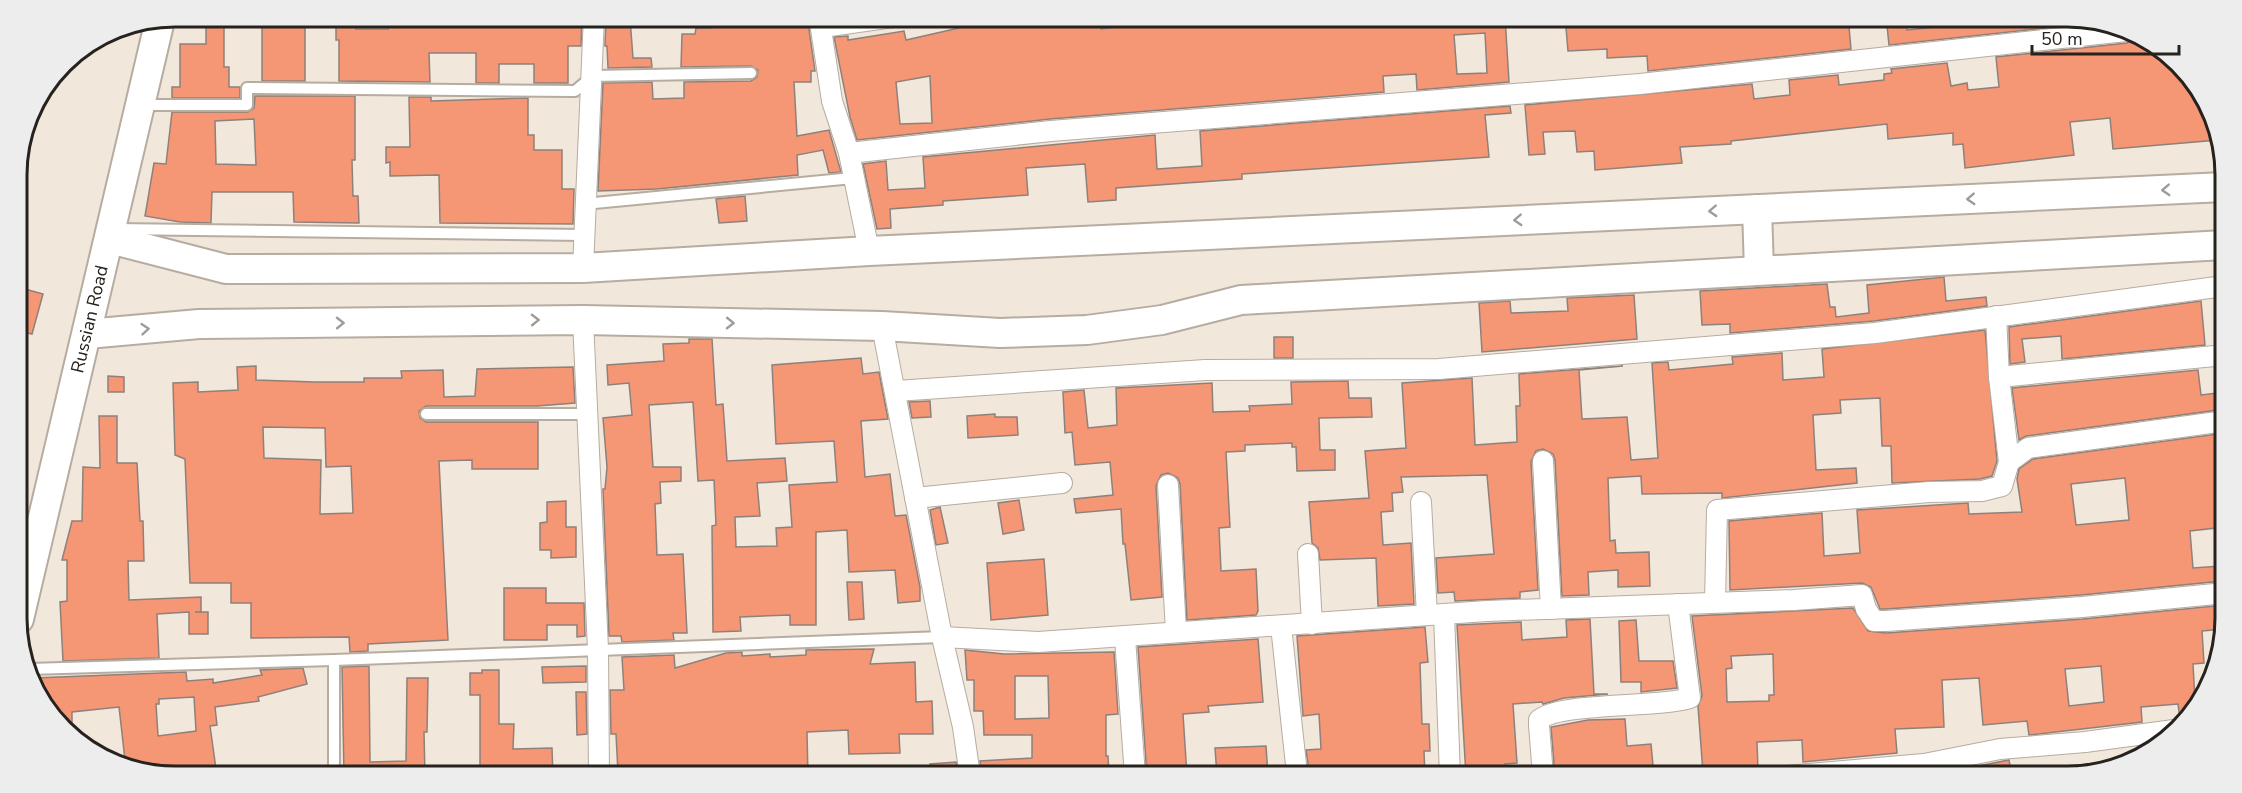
<svg xmlns="http://www.w3.org/2000/svg" width="2242" height="793" font-family="'Nunito Sans',sans-serif">
	<rect width="100%" height="100%" fill="#f2e7db"/>
	<!-- building -->
	<g fill="#f59674" stroke="#90807b" stroke-width="1.5" fill-rule="evenodd">
		<polygon points="206,16 224,16 224,67 229,67 229,87 240,87 240,98 172,98 172,87 180,87 180,44 206,44"/>
		<rect x="262" y="16" width="43" height="65"/>
		<polygon points="336,16 356,16 356,29 388,29 387,16 582,16 581,46 568,46 568,83 534,83 534,64 499,64 499,83 476,83 476,53 429,53 430,82 339,81 339,40 336,40"/>
		<polygon points="712,16 807,16 815,71 811,71 811,82 794,82 797,136 829,130 841,172 829,173 823,150 797,155 798,175 657,189 598,191 603,83 652,82 653,99 684,98 684,82 751,81 757,77 758,70 751,66 681,67 682,34 695,34 696,28 712,28"/>
		<path d="M981,16H1100L1101,29L1133,25V16H1371V21L1416,16H1505L1509,82L1417,90L1416,74L1383,76L1384,92L1050,119L857,140L850,117L834,37L848,36V40L904,31L906,40L981,23ZM1485,33L1487,73L1457,74L1454,35ZM930,76L932,123L900,124L896,82Z"/>
		<polygon points="1565,16 1734,16 1734,19 1848,16 1851,49 1648,71 1647,56 1607,58 1607,49 1568,51"/>
		<polygon points="1886,16 1905,16 1907,30 1947,26 1947,22 1989,16 2015,16 2015,26 2072,18 2100,22 1889,45"/>
		<polygon points="630,18 633,58 651,58 652,67 608,68 607,46 605,46 606,19"/>
		<polygon points="2136,37 2186,71 2218,140 2113,149 2110,118 2070,122 2074,155 1965,168 1963,144 1953,145 1953,133 1888,139 1887,124 1731,141 1731,144 1680,147 1682,163 1595,170 1594,151 1577,152 1575,131 1543,132 1545,154 1529,155 1525,105 1752,84 1754,99 1790,95 1789,80 1838,75 1839,85 1884,80 1884,74 1892,73 1891,69 1947,63 1951,86 1967,83 1968,90 1999,87 1996,57 2127,43"/>
		<path d="M255,96H355V160H352L353,196H358L359,223L294,222L293,192H212L211,223L180,222L145,216L154,163L166,164L172,112H248L254,108ZM254,119L256,165L216,164L215,121Z"/>
		<polygon points="409,97 431,97 431,101 528,98 528,135 534,135 534,150 562,150 562,189 574,189 573,224 440,223 439,175 390,176 390,162 386,163 386,147 410,147"/>
		<polygon points="1510,106 1511,113 1485,115 1489,157 1242,174 1242,179 1116,188 1116,200 1088,202 1085,164 1026,168 1028,195 943,201 943,205 890,209 891,228 877,229 863,164 886,161 888,190 925,188 923,157 1155,135 1157,169 1202,166 1200,131"/>
		<polygon points="745,196 747,221 719,223 716,199"/>
		<polygon points="1944,277 1946,301 1986,297 1987,306 1874,321 1730,333 1730,324 1702,325 1700,291 1827,284 1830,307 1835,307 1836,317 1869,313 1867,285"/>
		<polygon points="25,289 43,294 32,334 18,331 18,315"/>
		<polygon points="1634,295 1637,339 1482,352 1479,303 1510,301 1511,313 1568,311 1567,298"/>
		<polygon points="2201,301 2205,345 2062,359 2061,336 2022,339 2025,362 2010,364 2009,327"/>
		<polygon points="1985,330 1997,461 1992,476 1980,479 1892,483 1891,446 1882,446 1880,398 1840,400 1841,413 1813,415 1816,470 1856,468 1857,483 1722,498 1722,493 1642,494 1641,476 1608,478 1610,541 1615,540 1616,553 1649,552 1650,586 1618,587 1618,570 1588,572 1589,595 1562,596 1555,460 1553,454 1543,449 1536,451 1531,462 1538,590 1520,592 1520,598 1455,601 1454,592 1438,593 1436,558 1494,554 1487,475 1401,477 1403,492 1392,493 1393,511 1381,512 1383,545 1411,543 1414,604 1378,606 1376,558 1320,560 1318,548 1312,543 1309,502 1369,498 1365,451 1406,448 1402,383 1472,378 1475,445 1517,442 1516,406 1520,406 1519,374 1623,366 1579,370 1582,419 1627,417 1631,460 1658,458 1652,363 1668,362 1669,370 1733,364 1732,357 1782,353 1783,380 1824,377 1822,349"/>
		<rect x="1274" y="337" width="19" height="21"/>
		<polygon points="689,339 712,339 716,405 723,404 727,461 785,458 787,481 757,483 760,516 735,517 736,547 777,546 776,528 792,527 789,485 837,482 834,441 776,444 772,365 861,358 863,374 879,372 888,419 861,421 865,477 890,474 895,516 906,515 920,587 920,601 898,603 895,570 849,572 847,530 816,532 816,625 790,625 790,615 740,617 741,631 713,632 712,526 716,525 714,480 698,481 693,402 649,405 653,467 681,467 681,481 660,482 661,503 655,504 657,555 683,554 687,633 673,633 674,640 622,642 621,636 609,636 603,489 605,489 607,467 603,418 632,415 629,383 608,385 607,365 664,361 663,344 689,343"/>
		<path d="M256,366V380L315,382H364V378H402L401,371L443,370L444,397L475,396L477,369L573,367L575,403L537,406H426L419,411L420,418L426,422H538V469H472V460L439,461L448,640L368,644V651L350,652L349,637L251,638V603H231V583H190L185,459L175,455L173,383L198,382V392L238,390L237,367ZM263,427L325,428L326,467L351,466L353,513L320,514L321,460L264,458Z"/>
		<polygon points="2198,370 2201,395 2225,392 2225,409 2026,436 2019,440 2012,388"/>
		<polygon points="108,376 124,377 124,392 108,392"/>
		<polygon points="1348,381 1349,398 1371,398 1372,417 1319,418 1320,450 1335,450 1335,470 1297,471 1296,447 1292,447 1292,443 1245,445 1245,451 1226,452 1230,527 1219,528 1221,571 1256,569 1258,611 1256,615 1187,620 1180,484 1178,478 1168,473 1161,475 1156,486 1162,597 1131,600 1125,544 1123,544 1121,509 1076,513 1074,499 1113,495 1110,462 1075,465 1072,432 1065,433 1063,392 1084,390 1088,428 1117,425 1116,388 1212,383 1213,412 1250,411 1249,406 1292,404 1291,382"/>
		<polygon points="930,401 931,417 912,418 909,402"/>
		<polygon points="995,414 995,417 1017,417 1018,435 968,438 967,416"/>
		<polygon points="99,416 117,416 117,463 137,463 140,521 143,521 144,561 128,561 129,600 201,597 201,612 195,612 208,612 208,634 189,634 189,612 157,614 159,658 63,661 60,602 67,601 67,560 62,560 72,521 82,521 83,467 100,468"/>
		<path d="M2225,433V527L2190,531L2193,568L2221,566L2222,581L2081,595L1886,609H1880L1871,587L1862,583L1730,590L1729,521L1822,513L1824,556L1860,553L1857,510L1968,503L1969,514L2022,512L2017,479L2019,469L2033,459ZM2125,478L2129,520L2076,525L2071,484Z"/>
		<polygon points="1019,500 1024,530 1003,534 998,503"/>
		<polygon points="566,501 566,527 576,527 576,557 551,558 551,550 540,550 540,523 547,522 547,502"/>
		<polygon points="940,507 948,543 936,545 930,510"/>
		<polygon points="1044,559 1048,615 991,620 987,563"/>
		<polygon points="847,582 862,582 864,619 849,620"/>
		<polygon points="504,588 546,588 546,603 584,603 585,636 577,637 577,625 547,625 547,640 504,640"/>
		<path d="M2225,605L2224,629L2202,631L2204,663L2193,664L2195,700L2180,720L2178,704L2141,707L2142,722L2029,735L2027,721L1983,725L1979,678L1942,680L1944,727L1895,729L1897,753L1803,762L1802,740L1757,742L1758,770L1703,773L1698,706L1702,696L1692,616L1853,608L1868,631L1886,633L2083,619ZM1773,654L1774,695H1769V701L1727,702L1726,669L1732,668L1731,656ZM2101,666L2104,702L2069,706L2065,669Z"/>
		<polygon points="1590,619 1594,694 1608,694 1564,698 1543,704 1542,702 1513,704 1517,763 1505,764 1505,776 1466,776 1457,625 1521,622 1522,640 1567,637 1566,620"/>
		<polygon points="1636,620 1639,661 1673,661 1677,688 1641,692 1641,682 1621,682 1619,621"/>
		<polygon points="1425,627 1428,662 1420,663 1422,724 1429,724 1430,751 1424,751 1425,776 1379,776 1379,771 1332,774 1331,768 1309,770 1306,750 1321,749 1319,714 1303,716 1297,636"/>
		<polygon points="1258,639 1263,702 1208,706 1209,712 1183,714 1187,776 1147,776 1138,647"/>
		<polygon points="874,649 870,664 915,662 916,702 932,701 933,734 899,734 900,753 849,754 848,730 807,732 808,776 769,776 768,767 618,773 616,734 611,734 610,690 624,690 622,657 674,655 675,668 726,653 742,652 742,656 770,654 770,657 806,655 806,650"/>
		<path d="M965,650L1004,654L1114,652L1118,714L1106,715V756H1108L1109,776H982L980,761L1032,758V735H984L983,711H974V680H967ZM1015,676H1048L1049,718L1015,719Z"/>
		<polygon points="369,666 370,762 406,761 407,678 428,678 427,732 424,732 425,776 344,776 342,667"/>
		<polygon points="586,666 586,682 543,683 542,667"/>
		<path d="M303,668L307,684L258,697L259,701L215,707L217,725L210,726L217,776L175,777L126,769L119,707L72,712V734L56,723L34,678L186,672L187,681L213,679V683L262,675L260,670ZM194,697L196,731L158,736L156,704H159V699Z"/>
		<polygon points="482,670 499,670 499,724 514,724 513,749 552,748 553,776 480,776 480,695 470,695 470,673 482,673"/>
		<polygon points="576,692 586,692 587,734 577,735"/>
		<polygon points="1625,719 1627,746 1651,744 1654,776 1555,776 1551,727 1588,720"/>
		<polygon points="1266,746 1268,776 1217,776 1215,748"/>
		<polygon points="2009,760 2011,770 1988,773 1988,776 1958,776 1957,770"/>
		<polygon points="956,762 958,776 931,776 930,764"/>
	</g>
	<g fill="none" stroke-linecap="round" stroke-linejoin="round">
		<defs>
			<g id="lane">
				<polyline points="143,105 247,105 247,88 575,91 593,76 751,73"/>
				<polyline points="584,204 853,178"/>
				<polyline points="115,229 583,235"/>
				<polyline points="426,414 588,414"/>
				<polyline points="334,660 334,776"/>
				<polyline points="29,669 334,660 942,637"/>
				<polyline points="704,776 759,775"/>
			</g>
			<g id="street">
				<polyline points="819,16 832,101 849,153 869,251"/>
				<polyline points="823,27 900,16"/>
				<polyline points="849,153 1051,131 1640,84 2126,31"/>
				<polyline points="583,268 594,16"/>
				<polyline points="1996,316 1999,377 2009,462"/>
				<polyline points="583,320 598,649 599,776"/>
				<polyline points="882,326 942,637 963,727 970,776"/>
				<polyline points="1999,377 2225,355"/>
				<polyline points="896,391 1205,370 1439,369 1875,333 2224,286"/>
				<polyline points="1543,461 1551,609"/>
				<polyline points="1168,485 1176,632"/>
				<polyline points="915,498 1062,483"/>
				<polyline points="1421,502 1427,615"/>
				<polyline points="1308,554 1312,624"/>
				<polyline points="1715,602 1717,510 1929,492 1982,491 2002,486 2009,462 2028,448 2225,421"/>
				<polyline points="1444,614 1450,776"/>
				<polyline points="1281,626 1297,774"/>
				<polyline points="942,637 1038,642 1487,611 1794,600 1862,595 1866,609 1874,621 1886,621 2082,607 2225,593"/>
				<polyline points="1125,638 1135,776"/>
				<path d="M1543,776L1539,725V720C1558,702 1658,708 1690,698L1678,604"/>
				<polyline points="1786,776 1924,764 2000,749 2085,742 2174,730"/>
			</g>
			<g id="secondary">
				<polyline points="1757,209 1759,270"/>
				<polyline points="110,239 226,269 583,268 869,251 2224,187"/>
				<polyline points="87,334 199,324 583,320 882,326 1000,333 1087,330 1162,320 1241,300 2224,245"/>
				<path id="s1" d="M19,619L160,20"/>
			</g>
		</defs>
		<!-- lane casing -->
		<use href="#lane" stroke="#b6aca0" stroke-width="14"/>
		<!-- street casing -->
		<use href="#street" stroke="#b6aca0" stroke-width="22"/>
		<!-- secondary casing -->
		<use href="#secondary" stroke="#b6aca0" stroke-width="32"/>
		<!-- lane -->
		<use href="#lane" stroke="#fff" stroke-width="10"/>
		<!-- street -->
		<use href="#street" stroke="#fff" stroke-width="20"/>
		<!-- secondary -->
		<use href="#secondary" stroke="#fff" stroke-width="28"/>
	</g>
	<!-- one-way arrows -->
	<defs><path id="oneway-chevron" d="M-2-3.5L2.5 0L-2 3.5" fill="none" stroke-width="1.6" stroke-linecap="round" stroke-linejoin="round" transform="scale(1.5)"/></defs>
	<g stroke="#9d9c99">
		<use href="#oneway-chevron" transform="translate(2166 190) rotate(177)"/>
		<use href="#oneway-chevron" transform="translate(1971 199) rotate(177)"/>
		<use href="#oneway-chevron" transform="translate(1713 211) rotate(177)"/>
		<use href="#oneway-chevron" transform="translate(1518 220) rotate(177)"/>
		<use href="#oneway-chevron" transform="translate(535 320) rotate(-1)"/>
		<use href="#oneway-chevron" transform="translate(340 323) rotate(-1)"/>
		<use href="#oneway-chevron" transform="translate(730 323) rotate(1)"/>
		<use href="#oneway-chevron" transform="translate(145 329) rotate(-5)"/>
	</g>
	<g text-anchor="middle" stroke-width="5" stroke-linejoin="round" paint-order="stroke">
		<!-- street labels -->
		<g font-size="18" fill="#26221d" stroke="#fff">
			<text dy="6" stroke="none"><textPath href="#s1" startOffset="308">Russian Road</textPath></text>
		</g>
	</g>
	<!-- crop -->
	<path d="M0 0H2242V793H0ZM175 27H2067A148 148 0 0 1 2215 175V618A148 148 0 0 1 2067 766H175A148 148 0 0 1 27 618V175A148 148 0 0 1 175 27Z" fill="#eeeded" fill-rule="evenodd"/>
	<path fill="none" stroke="#26221d" stroke-width="3" d="M175 27H2067A148 148 0 0 1 2215 175V618A148 148 0 0 1 2067 766H175A148 148 0 0 1 27 618V175A148 148 0 0 1 175 27Z"/>
	<!-- scale -->
	<path d="M2032 45v9h147v-9" fill="none" stroke="#26221d" stroke-width="3"/>
	<text x="2041" y="45" font-size="18" fill="#26221d" stroke="#ffffff" stroke-width="4.5" paint-order="stroke">50 m</text>
</svg>
